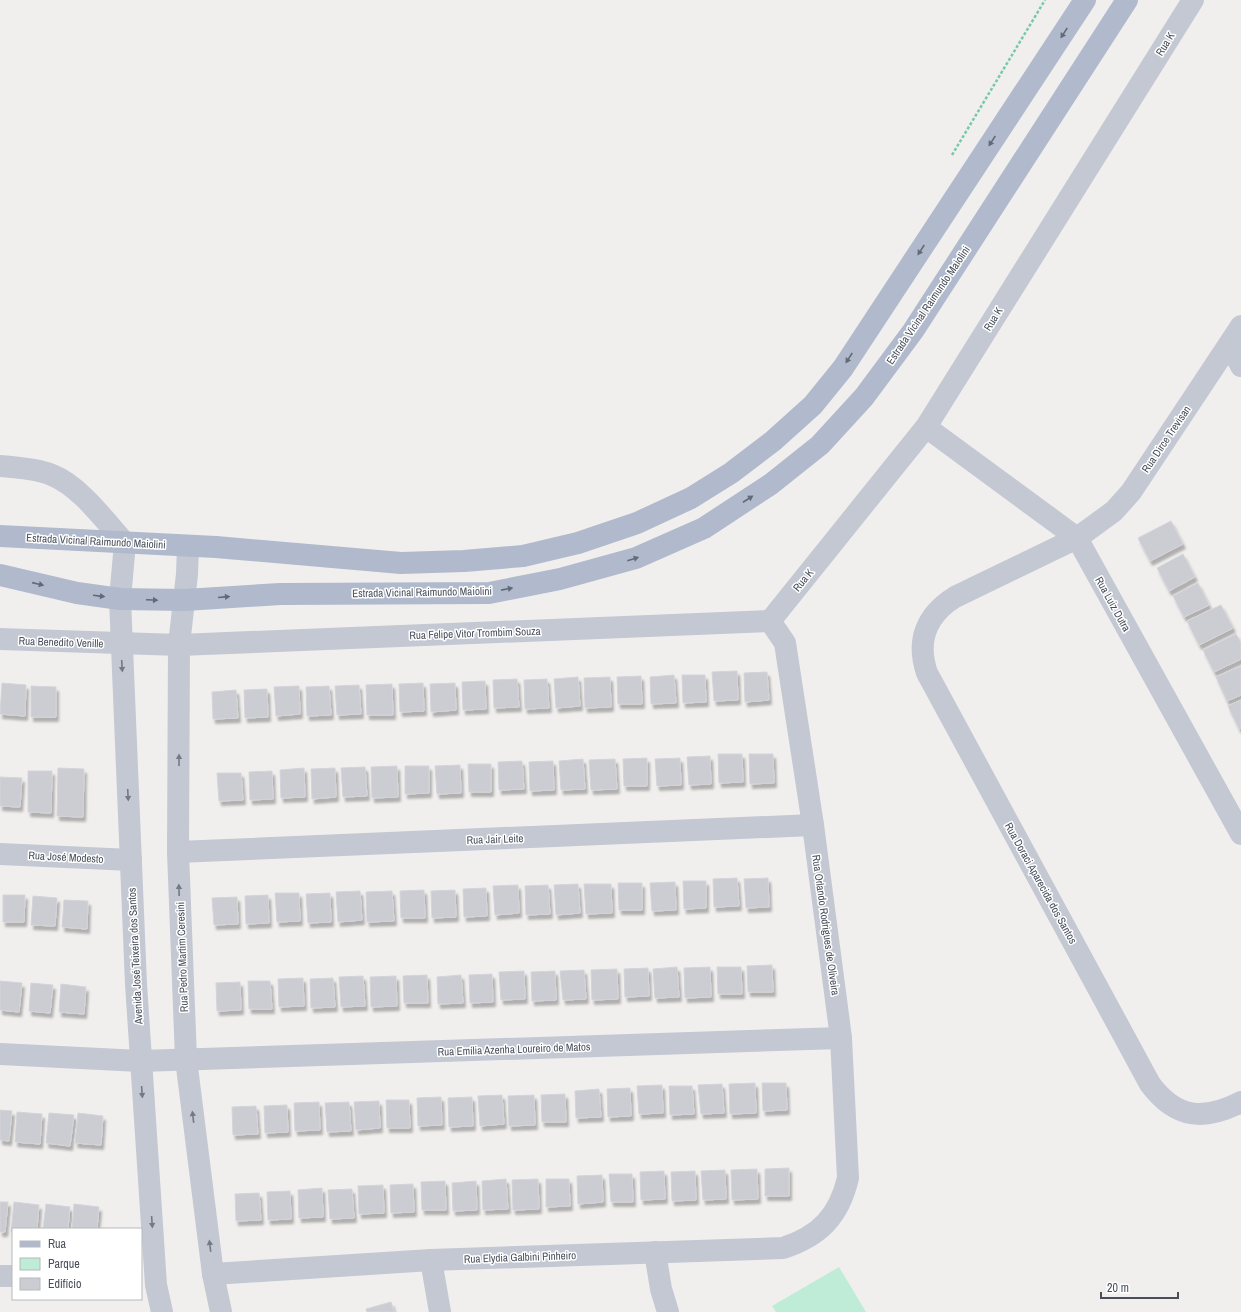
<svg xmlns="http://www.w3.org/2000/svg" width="1241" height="1312" font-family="'Archivo Narrow',sans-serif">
	<defs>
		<filter id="shadow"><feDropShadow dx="2.5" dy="4.5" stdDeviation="1" flood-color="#0004"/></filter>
	</defs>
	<rect width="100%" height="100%" fill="#f1efee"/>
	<!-- green -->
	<polygon fill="#bfecd7" points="839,1267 866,1312 776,1312 772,1306"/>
	<!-- building -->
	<g fill="#cccdd3" stroke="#d3d4da" filter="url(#shadow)">
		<polygon points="1171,521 1183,544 1150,561 1138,538"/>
		<polygon points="1183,554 1195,577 1169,591 1157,568"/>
		<polygon points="1198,583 1209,605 1184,617 1173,596"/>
		<polygon points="1221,605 1233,628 1199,645 1187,621"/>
		<polygon points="1236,634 1241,643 1241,659 1214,672 1203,650"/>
		<polygon points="1241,666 1241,695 1227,701 1216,677"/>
		<polygon points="737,671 738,700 714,701 712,672"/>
		<polygon points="767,672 769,700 745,702 744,673"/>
		<polygon points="674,675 676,703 651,704 650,677"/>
		<polygon points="682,675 705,675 706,702 683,703"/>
		<polygon points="641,676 642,704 618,704 617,677"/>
		<polygon points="578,677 580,706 556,708 554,679"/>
		<polygon points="610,677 611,707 585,708 584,678"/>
		<polygon points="517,679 519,707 494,708 493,680"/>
		<polygon points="547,679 549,708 525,709 524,680"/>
		<polygon points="485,681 486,709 463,710 462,682"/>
		<polygon points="2,683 26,685 25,716 0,714"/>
		<polygon points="423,683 424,711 400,712 399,684"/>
		<polygon points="455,683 456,710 431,712 430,684"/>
		<polygon points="392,684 393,715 367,715 366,685"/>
		<polygon points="359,685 361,714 337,715 335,686"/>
		<polygon points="31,686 56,687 56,717 31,717"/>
		<polygon points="299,686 300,714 276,716 274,687"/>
		<polygon points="329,686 331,715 307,716 306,687"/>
		<polygon points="267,689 268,717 245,718 244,690"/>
		<polygon points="236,690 238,718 213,719 212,692"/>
		<polygon points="1241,700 1241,728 1239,729 1228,706"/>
		<polygon points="718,754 742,754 743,782 719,783"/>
		<polygon points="749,754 773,754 774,783 750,784"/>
		<polygon points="710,756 711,784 689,785 687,757"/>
		<polygon points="647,758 647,786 624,786 623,759"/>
		<polygon points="680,758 681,785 657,786 655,759"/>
		<polygon points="583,759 585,789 561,790 559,761"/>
		<polygon points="615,759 617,789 591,790 589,760"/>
		<polygon points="522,761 524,789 499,790 498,762"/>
		<polygon points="553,761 554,790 530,791 529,762"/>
		<polygon points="468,764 491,764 491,792 469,792"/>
		<polygon points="460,765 461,793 437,794 435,766"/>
		<polygon points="397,766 398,797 372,798 371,767"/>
		<polygon points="405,766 429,766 429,793 405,794"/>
		<polygon points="365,767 367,796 343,797 341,768"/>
		<polygon points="58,768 84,769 83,817 57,816"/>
		<polygon points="304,768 305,797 281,798 280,770"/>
		<polygon points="335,768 336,797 312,799 311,769"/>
		<polygon points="28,771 52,771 51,813 28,812"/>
		<polygon points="272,771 273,799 250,800 249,772"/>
		<polygon points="217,773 241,773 243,800 219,801"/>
		<polygon points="0,777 22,778 20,807 0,806"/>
		<polygon points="737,878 739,906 714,907 713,879"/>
		<polygon points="768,878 769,907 746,908 744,879"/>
		<polygon points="683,881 706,881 706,908 684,909"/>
		<polygon points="675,882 676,910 652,911 650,883"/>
		<polygon points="618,883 642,883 642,910 619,910"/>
		<polygon points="578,884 580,913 556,915 554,885"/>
		<polygon points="584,884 611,884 612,913 586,914"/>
		<polygon points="518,885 519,913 495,915 493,886"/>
		<polygon points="548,885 550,914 526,915 525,886"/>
		<polygon points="486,888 487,916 464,917 463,889"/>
		<polygon points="424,890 425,918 401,918 400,891"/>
		<polygon points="455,890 456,917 432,918 431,891"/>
		<polygon points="360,891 362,920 338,922 336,892"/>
		<polygon points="392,891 394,921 367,922 366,892"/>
		<polygon points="275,893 299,893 300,921 277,922"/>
		<polygon points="330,893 331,922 308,923 306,894"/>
		<polygon points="3,895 25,895 24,922 3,922"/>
		<polygon points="268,895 269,923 246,924 245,896"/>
		<polygon points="33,896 57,898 55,926 31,925"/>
		<polygon points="237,897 238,924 214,925 212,898"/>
		<polygon points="64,900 88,901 87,929 62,927"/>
		<polygon points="772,965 773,992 748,992 747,966"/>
		<polygon points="677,967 679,997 655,998 653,969"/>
		<polygon points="710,967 711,997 685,998 684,968"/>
		<polygon points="717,967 741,967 742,994 718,994"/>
		<polygon points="648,968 649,996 625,997 624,969"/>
		<polygon points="617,969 618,999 592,1000 591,970"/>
		<polygon points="584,970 586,999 563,1000 560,971"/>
		<polygon points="524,971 525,999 501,1000 499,972"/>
		<polygon points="555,971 556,1000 532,1001 531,972"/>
		<polygon points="492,974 493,1002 470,1003 469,975"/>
		<polygon points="427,975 428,1003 404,1003 403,976"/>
		<polygon points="461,975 463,1003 438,1004 437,977"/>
		<polygon points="363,976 365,1006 341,1007 339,977"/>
		<polygon points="396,976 397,1006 371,1007 370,977"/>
		<polygon points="303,978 304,1006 279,1007 278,979"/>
		<polygon points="333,978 335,1007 311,1008 310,979"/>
		<polygon points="0,981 22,983 19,1012 0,1010"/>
		<polygon points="248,981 270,981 272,1009 249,1009"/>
		<polygon points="240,982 241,1010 217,1011 216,983"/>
		<polygon points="31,983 53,985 50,1013 29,1011"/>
		<polygon points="61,984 86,987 84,1014 59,1012"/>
		<polygon points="755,1083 756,1113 730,1114 729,1084"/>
		<polygon points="762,1083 786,1083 787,1110 763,1111"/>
		<polygon points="722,1084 724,1113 701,1114 698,1085"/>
		<polygon points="662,1085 663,1113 639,1114 637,1086"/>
		<polygon points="669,1086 692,1086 694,1114 670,1115"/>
		<polygon points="630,1088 631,1116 608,1117 607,1089"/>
		<polygon points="599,1089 601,1117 576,1118 575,1091"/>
		<polygon points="565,1094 566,1122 542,1122 541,1095"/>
		<polygon points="502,1095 504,1124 480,1126 478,1096"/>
		<polygon points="534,1095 535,1125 509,1126 508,1096"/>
		<polygon points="441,1097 442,1125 418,1126 417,1098"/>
		<polygon points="472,1097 473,1126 449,1127 448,1098"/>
		<polygon points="386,1100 409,1100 410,1128 387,1128"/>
		<polygon points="379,1101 380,1128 356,1130 354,1102"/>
		<polygon points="319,1102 320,1130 295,1131 294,1103"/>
		<polygon points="349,1102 351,1131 327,1132 325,1103"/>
		<polygon points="287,1105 288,1132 265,1133 264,1106"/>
		<polygon points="256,1106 258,1134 233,1135 232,1107"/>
		<polygon points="0,1110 12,1111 9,1141 0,1140"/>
		<polygon points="17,1112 42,1114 40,1144 15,1142"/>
		<polygon points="49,1113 74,1115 70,1146 46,1143"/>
		<polygon points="78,1113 103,1116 101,1145 75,1143"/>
		<polygon points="789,1168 789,1196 765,1196 765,1169"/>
		<polygon points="757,1169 758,1199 732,1200 731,1170"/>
		<polygon points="725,1170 726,1199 703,1200 701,1171"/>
		<polygon points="664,1171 665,1199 641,1200 640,1172"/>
		<polygon points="695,1171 696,1200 672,1201 671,1172"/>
		<polygon points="609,1174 632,1174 633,1202 611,1202"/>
		<polygon points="602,1175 603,1202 578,1204 577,1176"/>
		<polygon points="506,1179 508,1209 483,1210 482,1181"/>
		<polygon points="538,1179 539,1209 513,1210 512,1180"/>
		<polygon points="546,1179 569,1179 570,1206 546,1207"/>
		<polygon points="445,1181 446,1210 422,1210 421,1182"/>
		<polygon points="476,1181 477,1210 453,1211 452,1183"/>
		<polygon points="413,1184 414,1212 391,1213 390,1185"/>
		<polygon points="383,1185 384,1213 359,1214 358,1186"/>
		<polygon points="322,1188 323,1217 299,1218 298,1190"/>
		<polygon points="352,1189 354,1218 330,1219 328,1190"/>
		<polygon points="290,1191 291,1219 268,1220 267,1192"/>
		<polygon points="259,1193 261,1220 236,1221 235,1194"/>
		<polygon points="0,1202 8,1202 5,1232 0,1232"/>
		<polygon points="14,1202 39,1205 37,1229 13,1229 13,1232 11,1232"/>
		<polygon points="46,1204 70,1207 68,1229 43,1229"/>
		<polygon points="74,1204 99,1207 97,1229 72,1229"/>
		<polygon points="391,1302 394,1312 367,1312 366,1309"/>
	</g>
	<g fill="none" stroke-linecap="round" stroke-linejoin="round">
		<!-- path -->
		<polyline stroke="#79c8ad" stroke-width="2.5" stroke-dasharray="3 2" stroke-linecap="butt" points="952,155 1045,0"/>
		<!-- minor -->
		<g stroke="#c3c8d3" stroke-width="22">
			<path d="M1241,326L1131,492L1114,511L1077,538L955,597C926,615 916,641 927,673L1150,1084C1176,1119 1204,1121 1241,1102"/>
			<polyline points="1230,344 1241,366"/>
			<polyline points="926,427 1077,538 1241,834"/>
			<path d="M0,466C14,467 40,470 52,475C80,486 105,521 125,543L120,599L136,984L156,1285L162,1312"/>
			<polyline points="188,546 187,574 179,645 178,852 186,1059 213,1274 221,1312"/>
			<polyline points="770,621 926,427 1193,0"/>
			<polyline points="0,639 179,645 770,621"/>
			<polyline points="178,852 813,825"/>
			<polyline points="0,854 131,860"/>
			<polyline points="0,1054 140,1061 841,1038"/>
			<polyline points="655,1252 661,1289 668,1312"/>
			<polyline points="431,1260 440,1312"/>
			<path d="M213,1274L431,1260L783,1248C820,1236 839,1216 848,1178L841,1038L813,825L785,643L770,621"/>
			<polyline points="0,1276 13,1276"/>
		</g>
		<!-- major -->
		<g stroke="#b0bacc" stroke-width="22">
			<polyline points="0,536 216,547 401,563 464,561 523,556 578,543 637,523 691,498 731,473 773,441 813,405 843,368 1085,0"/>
			<polyline points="0,575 77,593 120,599 185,600 280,594 489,593 560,579 636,558 704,528 771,484 820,445 864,397 913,331 1127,0"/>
		</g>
	</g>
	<!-- one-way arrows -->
	<defs><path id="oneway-solid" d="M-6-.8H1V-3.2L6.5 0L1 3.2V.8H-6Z"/></defs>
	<g fill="#626a77">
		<use href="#oneway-solid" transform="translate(1064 33) rotate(123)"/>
		<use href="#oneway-solid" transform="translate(992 141) rotate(123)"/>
		<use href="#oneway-solid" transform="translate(921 250) rotate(123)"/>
		<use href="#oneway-solid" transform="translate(849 358) rotate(123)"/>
		<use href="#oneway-solid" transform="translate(748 499) rotate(-33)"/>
		<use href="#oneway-solid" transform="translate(633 559) rotate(-17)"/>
		<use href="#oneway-solid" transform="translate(38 584) rotate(13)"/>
		<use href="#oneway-solid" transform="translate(507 589) rotate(-11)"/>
		<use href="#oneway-solid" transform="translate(99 596) rotate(7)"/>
		<use href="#oneway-solid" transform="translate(224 597) rotate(-5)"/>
		<use href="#oneway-solid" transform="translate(152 600) rotate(2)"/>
	</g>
	<g fill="#737985">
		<use href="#oneway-solid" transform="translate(122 666) rotate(87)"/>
		<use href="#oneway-solid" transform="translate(179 760) rotate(-90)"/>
		<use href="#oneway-solid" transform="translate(128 795) rotate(87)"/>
		<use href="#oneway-solid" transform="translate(179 890) rotate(-92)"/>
		<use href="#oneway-solid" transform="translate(142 1092) rotate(86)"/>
		<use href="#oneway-solid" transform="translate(193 1117) rotate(-97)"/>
		<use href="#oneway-solid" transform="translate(152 1222) rotate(86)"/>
		<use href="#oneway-solid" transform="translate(210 1246) rotate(-97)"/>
	</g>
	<g text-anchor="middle" stroke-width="3" stroke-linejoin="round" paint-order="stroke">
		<!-- street labels -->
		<g font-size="11" fill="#484f5b" stroke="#fff">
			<text transform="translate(1165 44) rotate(-58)" y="4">Rua K</text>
			<text transform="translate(928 305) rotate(-56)" y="4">Estrada Vicinal Raimundo Maiolini</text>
			<text transform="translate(993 319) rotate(-58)" y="4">Rua K</text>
			<text transform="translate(1166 439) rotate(-56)" y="4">Rua Dirce Trevisan</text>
			<text transform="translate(96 541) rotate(3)" y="4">Estrada Vicinal Raimundo Maiolini</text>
			<text transform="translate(803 580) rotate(-51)" y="4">Rua K</text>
			<text transform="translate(422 592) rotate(-1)" y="4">Estrada Vicinal Raimundo Maiolini</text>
			<text transform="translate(1113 604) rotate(61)" y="4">Rua Luiz Dutra</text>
			<text transform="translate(475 633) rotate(-2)" y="4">Rua Felipe Vitor Trombim Souza</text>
			<text transform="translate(61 642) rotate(2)" y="4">Rua Benedito Venille</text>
			<text transform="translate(495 839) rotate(-2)" y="4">Rua Jair Leite</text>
			<text transform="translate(66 857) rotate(3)" y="4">Rua José Modesto</text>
			<text transform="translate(1041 883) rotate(61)" y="4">Rua Doraci Aparecida dos Santos</text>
			<text transform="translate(826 925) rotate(82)" y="4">Rua Orlando Rodrigues de Oliveira</text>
			<text transform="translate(135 956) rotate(-93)" y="4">Avenida José Teixeira dos Santos</text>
			<text transform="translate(182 957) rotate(-92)" y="4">Rua Pedro Martim Ceresini</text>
			<text transform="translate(514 1049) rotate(-2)" y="4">Rua Emília Azenha Loureiro de Matos</text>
			<text transform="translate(520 1257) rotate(-2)" y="4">Rua Elydia Galbini Pinheiro</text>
		</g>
	</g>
	<!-- legend -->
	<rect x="12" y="1228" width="130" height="72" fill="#ffffff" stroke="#b6b9bd"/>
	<rect x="20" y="1241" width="20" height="6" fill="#b0bacc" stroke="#b6b9bd"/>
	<text x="48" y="1248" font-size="12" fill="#484f5b">Rua</text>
	<rect x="20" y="1258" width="20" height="12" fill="#bfecd7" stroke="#b6b9bd"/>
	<text x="48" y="1268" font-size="12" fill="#484f5b">Parque</text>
	<rect x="20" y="1278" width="20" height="12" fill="#cccdd3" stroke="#b6b9bd"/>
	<text x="48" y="1288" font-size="12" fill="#484f5b">Edifício</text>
	<!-- scale -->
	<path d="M1101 1292v6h77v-6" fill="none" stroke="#484f5b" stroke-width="2"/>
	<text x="1107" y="1292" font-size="12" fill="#484f5b" stroke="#ffffff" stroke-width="3" paint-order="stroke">20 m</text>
</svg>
